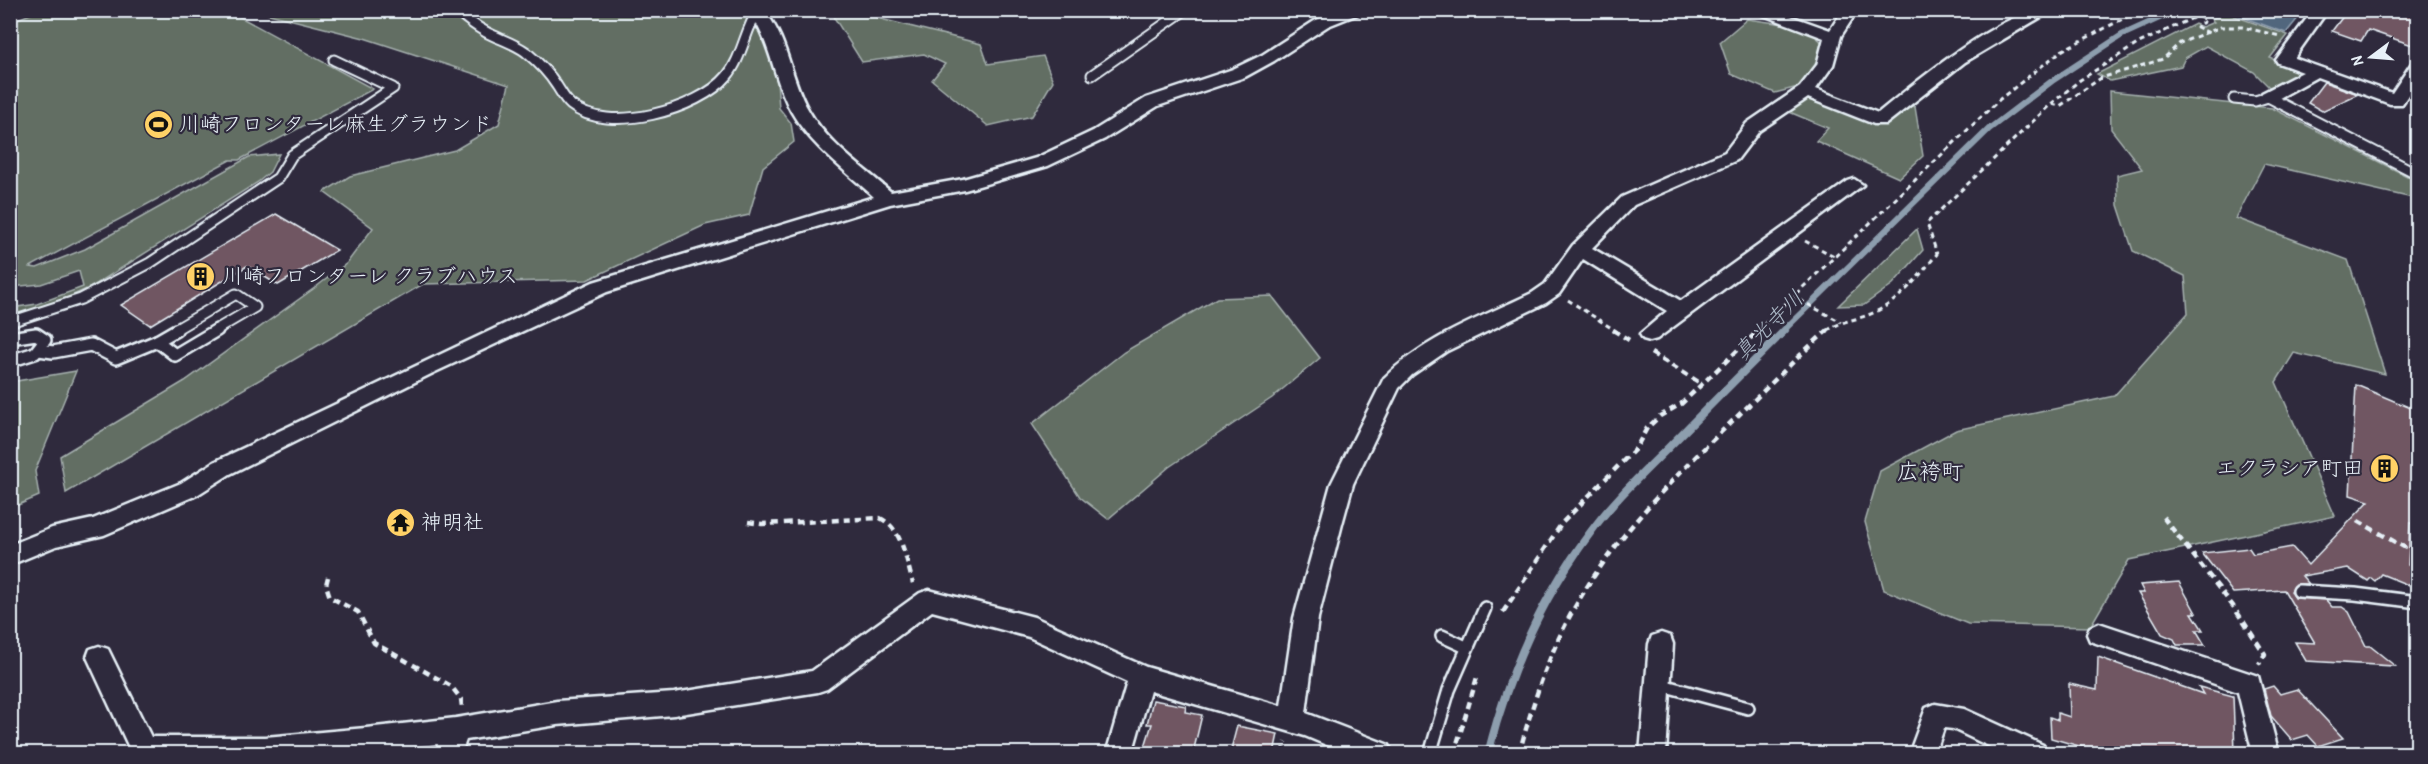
<svg xmlns="http://www.w3.org/2000/svg" width="2428" height="764" font-family="'Patrick Hand','Klee One',sans-serif">
	<rect width="100%" height="100%" fill="#2f2a3d"/>
	<filter id="ink" filterUnits="userSpaceOnUse"><feTurbulence type="fractalNoise" baseFrequency=".0167" numOctaves="2"/><feDisplacementMap in="SourceGraphic" scale="12" xChannelSelector="R" yChannelSelector="G"/><feConvolveMatrix kernelMatrix="1 2 1 2 8 2 1 2 1" color-interpolation-filters="sRGB"/></filter>
	<g filter="url(#ink)">
		<!-- green -->
		<g fill="#626e63" stroke="#a5b0ae" stroke-width="1.5">
			<polygon points="740,10 761,28 777,80 779,108 791,123 794,142 763,167 749,215 705,225 587,280 423,284 66,493 60,456 185,381 316,287 347,263 373,228 324,192 350,176 455,150 499,124 509,85 364,38 257,11"/>
			<polygon points="38,11 229,11 373,89 239,160 230,160 30,267 37,268 85,249 249,157 279,154 270,172 258,182 93,286 47,307 11,317 11,308 37,304 83,287 79,271 41,284 11,287 10,22"/>
			<polygon points="833,11 869,11 877,18 981,44 988,64 1043,56 1053,81 1032,116 988,126 932,80 945,64 924,54 862,62 835,19"/>
			<polygon points="2226,13 2288,35 2270,58 2290,66 2298,74 2289,81 2269,87 2254,72 2206,46 2185,58 2181,66 2110,81 2097,74 2195,24 2202,27 2214,22 2211,19"/>
			<polygon points="1747,19 1805,27 1825,45 1821,81 1775,93 1731,74 1720,42"/>
			<polygon points="2110,91 2272,108 2417,181 2417,199 2264,164 2236,218 2348,260 2385,374 2294,353 2276,382 2335,516 2129,560 2090,627 1968,624 1884,590 1865,522 1880,471 1956,430 2114,396 2188,313 2185,276 2133,251 2118,205 2117,175 2142,169 2111,129"/>
			<polygon points="1807,98 1883,125 1908,103 1915,107 1923,156 1899,178 1816,141 1828,128 1787,111"/>
			<polygon points="1917,229 1923,250 1893,284 1864,305 1838,306"/>
			<polygon points="1272,296 1320,358 1272,398 1169,467 1108,519 1080,497 1032,424 1124,352 1217,298"/>
			<polygon points="76,371 35,471 39,496 11,508 11,382"/>
		</g>
		<!-- water -->
		<polygon fill="#51667d" stroke="#8d9eae" stroke-width="1.5" points="2302,11 2303,12 2286,33 2226,11"/>
		<g fill="none" stroke-linecap="round" stroke-linejoin="round">
			<!-- stream-far1 -->
			<polyline stroke="#8d9eae" stroke-width="6" points="1783,331 1989,129 2052,81 2122,35 2177,10"/>
			<!-- stream -->
			<path stroke="#8d9eae" stroke-width="8" d="M1488,754C1508,674 1540,600 1590,533C1613,501 1642,474 1670,446C1708,407 1746,369 1785,330"/>
		</g>
		<!-- building -->
		<g fill="#6f5762" stroke="#e8f1f8" stroke-width="1.5">
			<polygon points="2357,10 2418,10 2418,47 2368,30 2361,41 2332,31 2347,11 2355,14"/>
			<polygon points="2324,82 2358,94 2322,111 2308,103"/>
			<polygon points="276,214 337,250 278,285 247,266 150,325 121,305"/>
			<polygon points="2356,385 2418,411 2418,525 2410,523 2408,565 2418,569 2418,589 2381,574 2375,581 2371,578 2368,581 2348,568 2302,576 2309,584 2296,584 2291,591 2295,598 2326,600 2332,607 2342,607 2349,612 2366,646 2370,646 2395,666 2306,661 2295,642 2315,643 2284,590 2233,593 2202,553 2249,548 2253,554 2292,547 2308,565 2369,501 2350,495"/>
			<polygon points="2179,582 2196,613 2192,613 2203,630 2196,630 2205,645 2177,645 2174,639 2162,634 2138,593 2144,593 2140,585"/>
			<polygon points="2098,657 2203,694 2199,687 2233,696 2235,753 2103,753 2051,738 2050,717 2058,720 2058,713 2070,717 2069,684 2097,690"/>
			<polygon points="2273,686 2280,694 2297,689 2343,738 2318,746 2308,735 2292,740 2271,716 2264,689"/>
			<polygon points="1153,700 1186,706 1185,712 1202,715 1193,753 1143,753 1152,724 1147,724"/>
			<polygon points="1237,726 1278,734 1274,753 1230,753"/>
		</g>
		<g fill="none" stroke-linecap="round" stroke-linejoin="round">
			<defs>
				<g id="lane-far1">
					<path d="M456,10C465,18 475,26 486,32C499,39 514,43 526,52C538,62 549,73 557,86C561,92 565,100 571,105C607,135 699,110 727,76C742,58 745,30 758,10"/>
					<polyline points="1092,75 1185,10"/>
					<polyline points="2234,99 2255,101 2268,97 2418,174"/>
					<polyline points="10,322 81,299 150,263 278,178 292,155 393,88 334,60"/>
					<polyline points="173,331 236,294 255,307 214,331"/>
				</g>
				<g id="lane">
					<polyline points="10,338 36,334 45,340 35,353 10,361"/>
					<polyline points="157,341 175,355 217,330"/>
					<polyline points="157,341 176,330"/>
					<polyline points="39,350 53,352 91,345 116,358 157,341"/>
					<polyline points="2299,591 2355,594 2418,602"/>
					<polyline points="1442,636 1466,647"/>
					<polyline points="1658,684 1748,708"/>
					<polyline points="1430,754 1449,690 1485,608"/>
				</g>
				<g id="street">
					<path d="M748,10H764C789,40 790,79 809,111C827,143 864,168 891,192L963,179L1036,158L1093,131L1146,98L1233,69L1262,55L1316,20L1344,10H1368L1328,26L1274,61L1245,77L1158,106L1105,139L1048,166L965,190L890,204L607,292L433,373L230,474L197,495L104,535L56,546L10,565V545L52,528L93,519L181,483L214,462L593,282L874,197C846,171 810,145 791,111C772,76 773,46 748,10Z"/>
					<path d="M1750,10H1774L1830,30L1843,10H1858L1841,36L1833,65L1816,89L1878,113C1917,81 1983,27 2031,11C2037,9 2046,10 2053,10L1965,62L1886,124H1874L1808,98L1759,131L1737,160L1634,205L1592,248L1681,301L1848,181L1854,179L1863,185L1657,339L1650,341L1643,339L1640,334L1667,311L1583,259L1559,294L1546,303L1447,351L1412,375L1399,388L1353,484L1342,524L1318,618L1306,713L1389,745L1393,754H1348L1305,736L1150,691L1132,754H1106L1127,682L1029,637L932,611L827,689L818,692L674,715L557,725L466,740L461,754H435L438,744L349,754H132L87,657L90,649L99,646L108,649L151,737H265L366,728L456,718L557,701L674,693L812,671L920,593L929,590L1034,617L1146,667L1281,706L1294,618L1331,484L1384,378C1425,337 1480,318 1532,293L1545,284L1573,245L1622,197L1725,152L1747,123L1800,87L1817,65L1824,38Z"/>
					<polygon points="2313,10 2328,10 2294,58 2392,93 2412,63 2418,61 2418,80 2402,104 2390,104 2317,77 2274,101 2262,101 2260,97 2262,93 2303,72 2278,63 2276,60"/>
					<polygon points="2099,623 2258,676 2279,754 2253,754 2238,692 2090,641 2087,634 2090,627"/>
					<polygon points="1661,633 1670,636 1673,644 1666,754 1640,754 1649,644 1652,636"/>
					<polygon points="1935,704 1964,709 2043,745 2047,754 2005,754 1953,729 1944,728 1935,754 1909,754 1926,708"/>
				</g>
			</defs>
			<!-- lane-far1 casing -->
			<use href="#lane-far1" stroke="#e8f1f8" stroke-width="13"/>
			<!-- lane casing -->
			<use href="#lane" stroke="#e8f1f8" stroke-width="16"/>
			<!-- street casing -->
			<use href="#street" stroke="#e8f1f8" stroke-width="5"/>
			<!-- path-far1 -->
			<g stroke="#e8f1f8" stroke-width="3" stroke-dasharray="5 4" stroke-linecap="butt">
				<polyline points="2199,17 2206,20 2197,27 2209,33"/>
				<polyline points="2052,104 2060,106 2101,78 2163,59 2180,43 2221,27 2242,27 2280,36"/>
				<polyline points="1805,241 1834,256"/>
				<polyline points="1792,296 1841,322"/>
				<polyline points="1568,300 1616,331"/>
				<polyline points="1757,331 2000,99 2061,51 2140,10"/>
				<path d="M1827,331C1841,320 1859,320 1875,312C1901,300 1919,276 1937,254L1927,223L2051,104L2080,80L2139,43L2210,10"/>
			</g>
			<!-- path -->
			<g stroke="#e8f1f8" stroke-width="4.5" stroke-dasharray="7 5" stroke-linecap="butt">
				<polyline points="1613,330 1629,340"/>
				<polyline points="1651,353 1702,384"/>
				<polyline points="2163,517 2233,606 2265,654 2259,664"/>
				<polyline points="2358,521 2418,555"/>
				<path d="M748,522L762,524L880,518C903,529 906,561 913,583"/>
				<polyline points="328,577 326,585 330,597 358,612 374,643 451,686 461,699 462,707"/>
				<polyline points="1503,612 1562,523 1636,448 1647,428 1660,416 1681,404 1759,330"/>
				<polyline points="1283,754 1286,742"/>
				<polyline points="1454,754 1478,674"/>
				<path d="M1519,754C1533,702 1549,652 1576,605C1620,529 1683,468 1745,409C1773,382 1799,355 1828,330"/>
			</g>
			<!-- lane-far1 -->
			<use href="#lane-far1" stroke="#2f2a3d" stroke-width="9"/>
			<!-- lane -->
			<use href="#lane" stroke="#2f2a3d" stroke-width="11"/>
			<!-- street -->
			<use href="#street" fill="#2f2a3d" fill-rule="evenodd"/>
		</g>
	</g>
	<!-- icons -->
	<defs>
		<symbol id="stadium-disc" viewBox="-11 -11 22 22"><circle r="9.5" fill="#ffd166" stroke="#2f2a3d"/><path d="M0-5a6.5 5 0 1 0 0 10a6.5 5 0 1 0 0-10ZM-3.5-1.8h7v3.6h-7Z" fill="#111"/></symbol>
		<symbol id="building-disc" viewBox="-11 -11 22 22"><circle r="9.5" fill="#ffd166" stroke="#2f2a3d"/><path d="M-4-6H4V6H1V3H-1V6H-4ZM-2.5-4.3h1.7v1.8h-1.7ZM.8-4.3h1.7v1.8H.8ZM-2.5-1h1.7V.8h-1.7ZM.8-1h1.7V.8H.8Z" fill="#111"/></symbol>
		<symbol id="temple-disc" viewBox="-11 -11 22 22"><circle r="9.5" fill="#ffd166" stroke="#2f2a3d"/><path d="M0-6L5-2H3V0L6.5 2.5H4V6H1.5V3h-3V6H-4V2.5H-6.5L-3 0V-2H-5Z" fill="#111"/></symbol>
	</defs>
	<g fill-rule="evenodd">
		<use href="#stadium-disc" x="142" y="108" width="33" height="33"/>
		<use href="#building-disc" x="184" y="260" width="33" height="33"/>
		<use href="#building-disc" x="2368" y="452" width="33" height="33"/>
		<use href="#temple-disc" x="384" y="506" width="33" height="33"/>
	</g>
	<g text-anchor="middle" stroke-width="4.5" stroke-linejoin="round" paint-order="stroke">
		<!-- poi labels -->
		<g font-size="21" fill="#e8f1f8" stroke="#2f2a3d" text-anchor="start">
			<text x="179" y="131">川崎フロンターレ麻生グラウンド</text>
			<text x="222" y="283">川崎フロンターレ クラブハウス</text>
			<text x="2363" y="475" text-anchor="end">エクラシア町田</text>
			<text x="421" y="529">神明社</text>
		</g>
		<!-- water labels -->
		<g font-size="22" font-style="italic" fill="#acb9c7" stroke="#2f2a3d">
			<text transform="translate(1768 325) rotate(-45)" y="8">真光寺川</text>
		</g>
		<!-- neighbourhood labels -->
		<g font-size="22" fill="#e8f1f8" stroke="#2f2a3d">
			<text x="1930" y="479">広袴町</text>
		</g>
	</g>
	<!-- margin -->
	<rect width="2428" height="764" fill="none" stroke="#2f2a3d" stroke-width="36"/>
	<rect x="18" y="18" width="2392" height="728" fill="none" stroke="#e8f1f8" stroke-width="2" filter="url(#ink)"/>
	<!-- north arrow -->
	<g transform="translate(2371 57) rotate(254)" stroke="#2f2a3d" stroke-width="4.5" paint-order="stroke">
	<path d="M0-4.5L10 22L0 15L-10 22Z" fill="#e8f1f8"/>
	<text y="-9" font-size="16" font-weight="bold" text-anchor="middle" fill="#e8f1f8">N</text>
	</g>
</svg>
